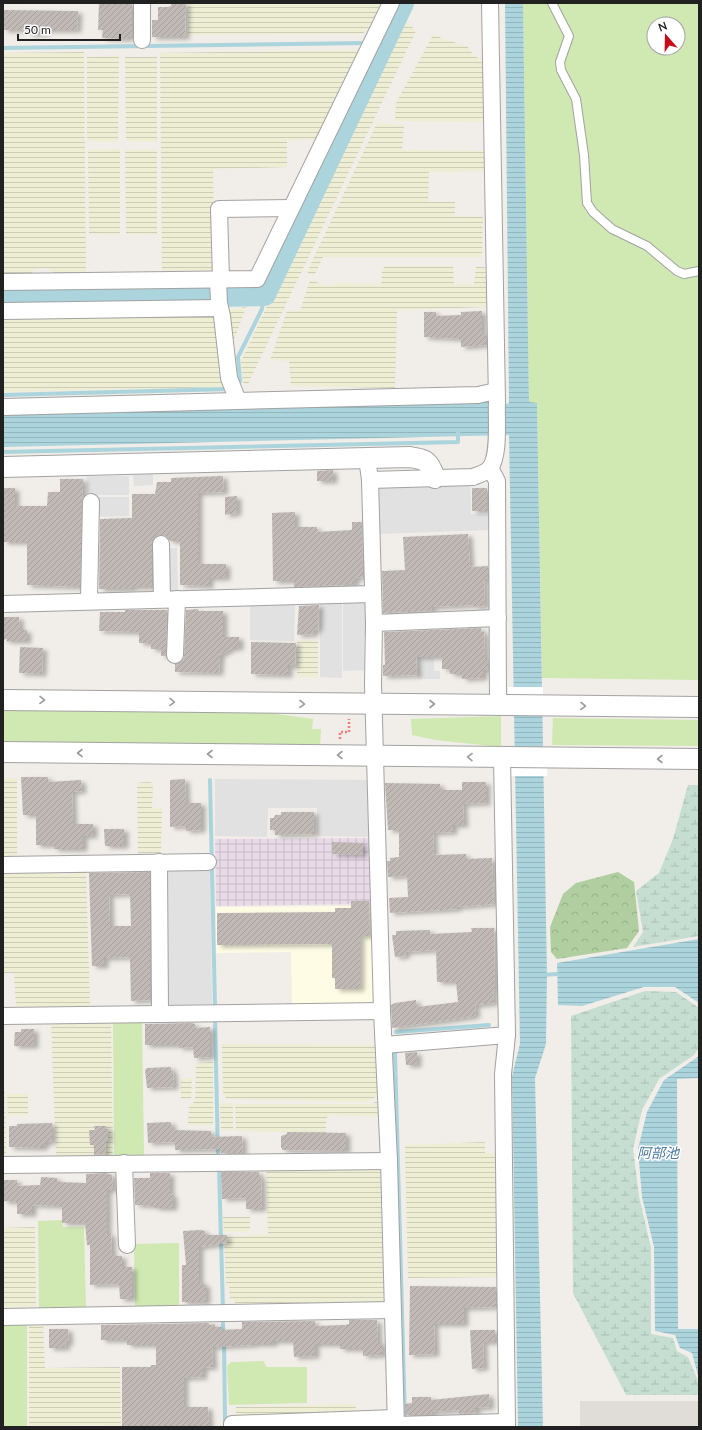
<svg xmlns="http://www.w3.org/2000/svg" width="702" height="1430" font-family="Lato,'Noto Sans JP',sans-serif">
	<defs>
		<pattern id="industrial-grid" width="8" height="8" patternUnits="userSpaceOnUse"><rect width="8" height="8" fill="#e9dae8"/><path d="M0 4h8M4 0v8" fill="none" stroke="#c8bbc7"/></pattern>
		<pattern id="farmland-rules" width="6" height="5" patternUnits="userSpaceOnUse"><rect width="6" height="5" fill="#eeeed5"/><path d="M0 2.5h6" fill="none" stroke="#ccccb7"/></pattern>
		<pattern id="forest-crowns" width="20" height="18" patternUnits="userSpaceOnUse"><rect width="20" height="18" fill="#b0ce9f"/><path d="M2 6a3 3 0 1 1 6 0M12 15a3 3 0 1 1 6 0" fill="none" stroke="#97b189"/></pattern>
		<pattern id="wetland-marsh" width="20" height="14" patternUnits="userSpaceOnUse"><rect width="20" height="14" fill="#c6ded1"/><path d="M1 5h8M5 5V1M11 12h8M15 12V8" fill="none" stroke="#aabeb3"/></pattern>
		<pattern id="water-rules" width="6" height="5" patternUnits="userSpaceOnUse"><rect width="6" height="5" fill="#abd4dc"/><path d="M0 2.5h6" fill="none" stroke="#93b6bc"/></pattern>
		<pattern id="building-hatch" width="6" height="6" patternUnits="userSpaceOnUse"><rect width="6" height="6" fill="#c1b9b5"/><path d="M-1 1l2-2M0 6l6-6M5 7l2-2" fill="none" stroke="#a69f9b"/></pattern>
		<filter id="shadow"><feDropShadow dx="4.5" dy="2.5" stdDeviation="2" flood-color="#0004"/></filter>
	</defs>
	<rect width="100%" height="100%" fill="#f1ede8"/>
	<!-- industrial -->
	<polygon fill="url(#industrial-grid)" points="374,838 374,904 216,906 215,839"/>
	<!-- education -->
	<polygon fill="#fefce4" points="375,906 375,1003 372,1007 292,1007 291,952 216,953 216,907"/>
	<!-- airport -->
	<rect fill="#e0ddd9" x="580" y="1401" width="119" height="26"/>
	<!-- farmland -->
	<g fill="url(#farmland-rules)">
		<polygon points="188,3 385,3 374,27 361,34 188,35"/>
		<polygon points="408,23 416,31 248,384 243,383 241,361 402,24"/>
		<polygon points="433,35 468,47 474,56 483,60 484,122 395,121 396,103"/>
		<polygon points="363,50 319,139 287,140 287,167 213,169 215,266 213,270 162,271 160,53"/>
		<polygon points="84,52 86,274 57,275 47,268 41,268 34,270 29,277 3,276 3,53"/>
		<polygon points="119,56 118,142 87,141 87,57"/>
		<polygon points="125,57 157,57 157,142 126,141"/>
		<polygon points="377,123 404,125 402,150 485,151 486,171 429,172 428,202 455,202 455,216 483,217 482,257 323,257 314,276 307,272"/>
		<polygon points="120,149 120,235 89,234 88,150"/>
		<polygon points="157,149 157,235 126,234 125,150"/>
		<polygon points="385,266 453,266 454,284 474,284 476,266 488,268 488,307 397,310 395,388 291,386 289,361 270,360 287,311 300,311 310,280 327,286 339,283 381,284 382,270"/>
		<polygon points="246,307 234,340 228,340 228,310"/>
		<polygon points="218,316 226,387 3,392 3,317"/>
		<polygon points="297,640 318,641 318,677 297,677"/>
		<polygon points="3,778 17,778 17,854 10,857 3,857"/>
		<polygon points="148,782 153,783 152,808 162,808 161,853 138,853 137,783"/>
		<polygon points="55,868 58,874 66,875 69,870 86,869 90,1006 16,1007 14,973 3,973 3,869 8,873"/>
		<polygon points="51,1020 111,1020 113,1156 56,1157"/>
		<polygon points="222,1044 377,1045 379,1095 367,1102 228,1099 225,1097 223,1092"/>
		<polygon points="213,1062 213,1125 188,1125 189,1106 195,1101 196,1063"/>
		<polygon points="181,1078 192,1078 191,1099 181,1099"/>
		<polygon points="3,1089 5,1092 6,1156 3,1156"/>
		<polygon points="7,1094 28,1094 28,1115 8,1115"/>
		<polygon points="379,1101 380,1117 329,1115 326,1119 326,1133 236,1131 235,1104 369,1104"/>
		<polygon points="220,1103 233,1103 233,1130 221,1131"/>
		<polygon points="485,1142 485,1153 498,1153 500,1277 408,1278 405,1145"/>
		<polygon points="266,1169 383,1170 386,1301 235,1304 235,1301 230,1299 229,1286 226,1286 224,1237 268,1234"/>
		<polygon points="223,1217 250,1217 250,1231 224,1232"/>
		<polygon points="35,1227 36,1307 3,1307 3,1228"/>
		<polygon points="43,1322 45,1368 120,1367 121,1427 105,1427 105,1425 75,1425 75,1427 29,1427 29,1323"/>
		<polygon points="355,1404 356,1409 359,1410 359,1415 236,1419 236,1407"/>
	</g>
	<!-- grass -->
	<g fill="#d0e8b1" fill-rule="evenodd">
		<path d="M523,3H699V680L542,678L537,403H529ZM654,24H678V48H654Z"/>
		<polygon points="3,707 255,711 313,719 312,729 321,729 320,745 3,743"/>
		<polygon points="501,716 501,747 435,740 412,735 411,719"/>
		<polygon points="553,718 699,720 699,746 552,745"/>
		<polygon points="113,1020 142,1020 144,1156 114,1156"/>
		<polygon points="62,1220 63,1227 84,1227 86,1308 39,1308 38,1221"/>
		<polygon points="179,1243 179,1307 135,1307 134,1244"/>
		<polygon points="27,1322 27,1427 3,1427 3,1323"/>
		<polygon points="263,1361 267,1367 307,1367 307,1403 229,1405 227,1366 231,1362"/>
	</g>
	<!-- forest -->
	<polygon fill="url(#forest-crowns)" points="618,872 634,882 639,931 627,948 557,959 551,952 550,927 563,894 576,883"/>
	<!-- wetland -->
	<g fill="url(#wetland-marsh)">
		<polygon points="688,785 699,785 699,936 633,947 643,932 636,891 659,873 673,839"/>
		<polygon points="645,991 676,992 699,1008 699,1048 694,1055 659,1079 642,1110 633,1149 639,1196 651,1248 651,1334 673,1338 677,1351 688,1357 699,1383 699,1395 626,1395 573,1293 571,1016"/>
	</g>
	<!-- parking -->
	<g fill="#e1e1e1">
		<polygon points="153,474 153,485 134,486 133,475"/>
		<rect x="87" y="476" width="42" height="19"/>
		<polygon points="470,482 471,514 489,514 489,530 378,534 376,492 383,485"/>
		<polygon points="93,497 129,497 129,516 93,517"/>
		<polygon points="164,548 177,548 178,593 165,593"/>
		<polygon points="368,601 368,624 364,639 365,670 343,671 343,602"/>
		<polygon points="320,602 342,602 342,678 320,677"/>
		<polygon points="250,603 295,604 294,641 250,640"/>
		<polygon points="418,657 434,658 434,671 440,671 440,679 418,679"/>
		<polygon points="215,779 369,780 371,837 317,836 317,808 268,808 267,837 215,836"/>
		<polygon points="210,867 212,1004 165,1005 163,868"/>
	</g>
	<!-- water -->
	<g fill="url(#water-rules)">
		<polygon points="505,3 523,3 529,402 537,403 547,975 546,1044 535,1078 543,1427 518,1427 512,1076 520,1044 509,435 3,447 3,413 491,400 507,404 509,403"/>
		<polygon points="699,939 699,1003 675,987 644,987 582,1006 558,1005 557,963"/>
		<polygon points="699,1056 699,1078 677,1079 678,1329 699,1329 699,1379 692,1353 680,1348 675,1335 655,1331 654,1247 642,1197 638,1149 647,1112 664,1080"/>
	</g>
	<!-- pier -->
	<g fill="#fff">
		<rect x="508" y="687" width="35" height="27"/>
		<polygon points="509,747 547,747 547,776 508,776"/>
	</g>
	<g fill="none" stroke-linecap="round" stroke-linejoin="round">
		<!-- stream -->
		<g stroke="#abd4dc" stroke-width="4">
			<polyline points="3,48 367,43"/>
			<polyline points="236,386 240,381 238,357 262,309 264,294"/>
			<polyline points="3,395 229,389"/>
			<polyline points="3,452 458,442 458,432"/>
			<polyline points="210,780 215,1007 213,1007"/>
			<polyline points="542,975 557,974"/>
			<polyline points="215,1018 218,1157"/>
			<polyline points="396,1032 489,1025"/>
			<polyline points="395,1054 405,1422"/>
			<polyline points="219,1169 223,1310"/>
			<polyline points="223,1320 223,1334"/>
			<polyline points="224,1342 225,1424"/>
		</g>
		<!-- river -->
		<polyline stroke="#abd4dc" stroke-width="24" points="3,299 264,294 402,3"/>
	</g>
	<!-- building -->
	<g fill="url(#building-hatch)" fill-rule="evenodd" filter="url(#shadow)">
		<polygon points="99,3 132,3 132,37 128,37 128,39 102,38 103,30 98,30"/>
		<polygon points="171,3 186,3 185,37 152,37 152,20 158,20 158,7 168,7 171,6"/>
		<polygon points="3,10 78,11 77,30 45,30 45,34 29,34 29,30 3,30"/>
		<polygon points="482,311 482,334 486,334 486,345 461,347 461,339 424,337 424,312 436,312 436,316 461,315 461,312"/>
		<polygon points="333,470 333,481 317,481 317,471"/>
		<polygon points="223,476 224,492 198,493 198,564 226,564 226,578 209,578 209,586 180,585 180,541 170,541 166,536 160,535 156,536 152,544 152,587 132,587 132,589 99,589 100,519 132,518 132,494 155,494 157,482 171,482 171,478"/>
		<polygon points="60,479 83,479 80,587 27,585 27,542 3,542 3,488 15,488 15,506 47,506 48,492 60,492"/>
		<rect x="472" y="488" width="15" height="23"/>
		<polygon points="237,496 237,513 225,515 225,497"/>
		<polygon points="295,512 295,527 317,527 317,532 352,530 352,522 362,522 363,577 355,578 355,584 345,584 345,585 294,587 294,581 273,581 272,513"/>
		<polygon points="468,534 470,567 488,566 488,579 484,579 485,606 474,607 474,605 432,607 432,611 383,613 382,571 405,570 403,537"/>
		<polygon points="319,605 318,630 314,629 314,634 297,635 299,606"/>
		<polygon points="198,609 198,611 223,611 223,637 239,637 239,648 232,648 220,655 219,673 175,672 175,664 183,660 184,656 186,610"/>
		<polygon points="125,610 167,610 166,656 161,656 161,649 151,649 151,643 139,643 139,633 137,632 99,631 100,612 125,612"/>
		<polygon points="3,617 19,617 20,630 27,630 27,641 7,641 7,639 3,640"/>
		<polygon points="481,628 481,632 484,632 485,659 488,659 488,670 483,670 483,678 462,679 462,674 450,674 450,669 442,669 442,657 416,657 417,675 383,676 383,665 385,665 384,632"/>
		<polygon points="251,642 296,643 295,666 288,666 288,675 251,674"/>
		<polygon points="20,647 43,648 42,674 19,673"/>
		<polygon points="21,777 48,777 48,782 81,780 82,791 72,792 73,824 93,824 93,836 83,836 83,849 54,849 54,845 36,845 36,815 23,815"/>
		<polygon points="185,779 186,803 201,803 201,830 186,831 185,826 170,827 170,780"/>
		<polygon points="462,782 486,782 486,803 463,804 464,825 453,825 453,832 433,833 434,855 466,854 466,859 492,858 494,904 457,907 457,909 390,913 389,898 408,897 407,876 388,877 387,861 390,861 390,858 399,857 399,830 388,830 385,783 440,784 440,790 462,790"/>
		<polygon points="281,812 314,812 314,834 275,835 275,830 270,830 270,818 274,818 275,815 281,815"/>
		<polygon points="104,829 124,829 124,846 105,846"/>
		<polygon points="332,842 363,843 362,855 332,854"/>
		<path d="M150,872V1000L131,1001L130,957L104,958V966H92L89,873ZM130,894L131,926H110L109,895Z"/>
		<polygon points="351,901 369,901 370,936 360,936 360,989 335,989 335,978 332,978 332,944 217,945 217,913 335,912 335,908 351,908"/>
		<polygon points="471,928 494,928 495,989 493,990 494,1003 475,1005 476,1015 470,1017 392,1028 391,1005 395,1003 416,1000 417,1007 458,1002 456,982 437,982 436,950 405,952 406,956 395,957 392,935 396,935 396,931 430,930 430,934 472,932"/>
		<polygon points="192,1023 195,1024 195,1028 210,1027 210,1057 194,1058 193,1047 179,1048 179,1045 145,1045 145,1024"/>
		<polygon points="21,1029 34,1029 34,1046 14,1046 15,1032 21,1032"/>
		<polygon points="417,1052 417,1065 406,1065 405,1053"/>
		<polygon points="171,1067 171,1071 173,1071 174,1087 147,1088 145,1070 147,1068"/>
		<polygon points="171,1122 172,1130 211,1131 211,1137 242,1136 243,1153 221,1153 221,1149 175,1150 175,1142 148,1143 147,1123"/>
		<polygon points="52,1123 52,1142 45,1142 45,1146 42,1146 42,1148 9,1147 9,1126 17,1126 17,1124"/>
		<polygon points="94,1126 106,1126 106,1129 108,1129 108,1141 105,1141 106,1154 94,1155 94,1145 90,1145 89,1130 95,1130"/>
		<polygon points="287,1132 346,1133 346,1151 282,1150 282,1148 281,1148 281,1136 287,1134"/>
		<polygon points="221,1172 259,1172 259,1177 261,1177 262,1209 246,1209 246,1198 222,1199"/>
		<polygon points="106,1173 112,1175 113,1190 107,1190 107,1234 111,1234 112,1256 122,1256 122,1267 132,1267 132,1299 120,1299 119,1284 90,1285 90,1245 87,1245 85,1223 62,1223 62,1206 32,1205 32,1214 17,1214 17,1202 3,1201 3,1180 17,1180 17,1186 40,1185 41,1177 57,1178 57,1182 86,1183 86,1174"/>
		<polygon points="150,1173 170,1173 170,1194 173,1195 173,1208 155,1208 155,1206 135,1205 134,1178 150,1178"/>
		<polygon points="201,1230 205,1231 205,1235 227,1235 227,1243 199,1247 199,1282 203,1282 203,1285 206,1285 206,1302 182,1302 182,1265 186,1265 183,1231"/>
		<polygon points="410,1286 496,1287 496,1307 464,1308 464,1324 434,1324 435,1354 409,1355"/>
		<polygon points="349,1320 377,1320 378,1343 382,1343 382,1355 363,1356 363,1349 340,1349 340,1344 315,1344 315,1356 294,1357 293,1341 273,1341 273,1344 253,1344 253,1345 212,1347 213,1367 203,1368 203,1377 184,1378 184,1407 208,1407 209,1427 122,1427 122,1367 151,1367 151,1365 156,1365 156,1345 127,1345 127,1340 101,1340 101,1325 209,1323 209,1325 215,1324 215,1327 221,1327 221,1330 242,1329 242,1322 315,1321 315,1326 345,1325 349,1324"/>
		<polygon points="49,1329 68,1329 69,1343 65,1343 66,1348 49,1348"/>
		<polygon points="470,1330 495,1330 495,1342 483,1342 484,1368 472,1369"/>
		<polygon points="489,1394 490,1407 476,1408 476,1413 459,1414 459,1410 432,1412 432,1415 405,1415 405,1404 412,1403 412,1397 431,1397 431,1400"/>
	</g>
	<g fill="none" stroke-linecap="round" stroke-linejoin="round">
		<defs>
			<polyline id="service" points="552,3 569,36 560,62 561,70 576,99 584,155 587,203 593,212 612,229 647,246 677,271 684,274 699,271"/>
			<g id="minor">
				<polyline points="142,3 142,40"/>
				<polyline points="218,279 219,303 222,316 229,378 238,401 478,395 496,391"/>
				<polyline points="221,279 219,209 291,208"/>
				<polyline points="3,282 257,279 391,3"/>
				<polyline points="3,311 220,308"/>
				<polyline points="3,407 238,401"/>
				<polyline points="367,458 370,480 374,623 373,684 382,1011 389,1161 396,1427"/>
				<polyline points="490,468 497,481 498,704"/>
				<path d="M370,480L473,477C478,475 486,473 490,468C500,455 496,419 497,402L490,3"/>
				<polyline points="161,544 162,599"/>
				<polyline points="89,601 91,502"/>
				<polyline points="3,604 373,594"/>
				<polyline points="374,623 498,618"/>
				<polyline points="175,655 177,599"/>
				<polyline points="502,757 507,1035 503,1074 507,1427"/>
				<polyline points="159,862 160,1013"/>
				<polyline points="3,865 208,862"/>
				<polyline points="3,1016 382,1011"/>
				<polyline points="384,1045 507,1035"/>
				<polyline points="124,1163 127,1245"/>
				<polyline points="3,1165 389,1161"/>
				<polyline points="3,1317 392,1310"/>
				<polyline points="396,1425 507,1422"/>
				<polyline points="232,1427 232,1424 395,1418"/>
			</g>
			<g id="tertiary">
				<path d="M3,467L410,457C427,460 429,461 435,478"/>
				<polyline points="3,700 699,707"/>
				<polyline points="3,752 699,759"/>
			</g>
		</defs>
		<!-- service casing -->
		<use href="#service" stroke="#a2a2a2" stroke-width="10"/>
		<!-- minor casing -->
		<use href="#minor" stroke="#a2a2a2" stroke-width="18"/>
		<!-- tertiary casing -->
		<use href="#tertiary" stroke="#a2a2a2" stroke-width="22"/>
		<!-- path -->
		<polyline stroke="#f37b77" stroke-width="2.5" stroke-dasharray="2 2" stroke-linecap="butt" points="340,739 340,732 349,732 349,719"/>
		<!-- service -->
		<use href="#service" stroke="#fff" stroke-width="8"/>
		<!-- minor -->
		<use href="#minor" stroke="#fff" stroke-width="16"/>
		<!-- tertiary -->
		<use href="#tertiary" stroke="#fff" stroke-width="20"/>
	</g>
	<!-- one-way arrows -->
	<defs><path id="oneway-chevron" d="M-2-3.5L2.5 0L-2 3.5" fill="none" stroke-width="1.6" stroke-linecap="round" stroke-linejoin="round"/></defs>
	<g stroke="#9b9b9b">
		<use href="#oneway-chevron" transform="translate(42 700) rotate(1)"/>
		<use href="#oneway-chevron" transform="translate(172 702) rotate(1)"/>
		<use href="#oneway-chevron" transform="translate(302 704) rotate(1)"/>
		<use href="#oneway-chevron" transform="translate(432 704)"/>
		<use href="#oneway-chevron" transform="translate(583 706) rotate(1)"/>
		<use href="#oneway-chevron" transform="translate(80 753) rotate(-180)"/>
		<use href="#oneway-chevron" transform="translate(210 754) rotate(-180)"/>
		<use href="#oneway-chevron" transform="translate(340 755) rotate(-180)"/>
		<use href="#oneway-chevron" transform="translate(470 757) rotate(-179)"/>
		<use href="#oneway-chevron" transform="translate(660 759) rotate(-180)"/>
	</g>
	<g text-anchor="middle" stroke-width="3" stroke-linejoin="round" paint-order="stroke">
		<!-- water labels -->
		<g font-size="14" font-style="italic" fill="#4b799d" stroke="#fff">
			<text x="658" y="1158">阿部池</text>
		</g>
	</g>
	<!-- border -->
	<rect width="702" height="1430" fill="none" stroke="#212121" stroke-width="8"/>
	<!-- north arrow -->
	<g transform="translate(666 36) rotate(340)"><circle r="19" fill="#ffffff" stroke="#a6a6a6"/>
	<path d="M0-3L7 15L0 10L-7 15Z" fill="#c70b17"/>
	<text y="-6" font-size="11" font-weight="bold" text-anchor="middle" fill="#212121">N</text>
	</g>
	<!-- scale -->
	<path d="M18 34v6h102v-6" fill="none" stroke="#212121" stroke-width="2"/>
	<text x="24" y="34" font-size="12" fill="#212121" stroke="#ffffff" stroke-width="3" paint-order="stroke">50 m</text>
</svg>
